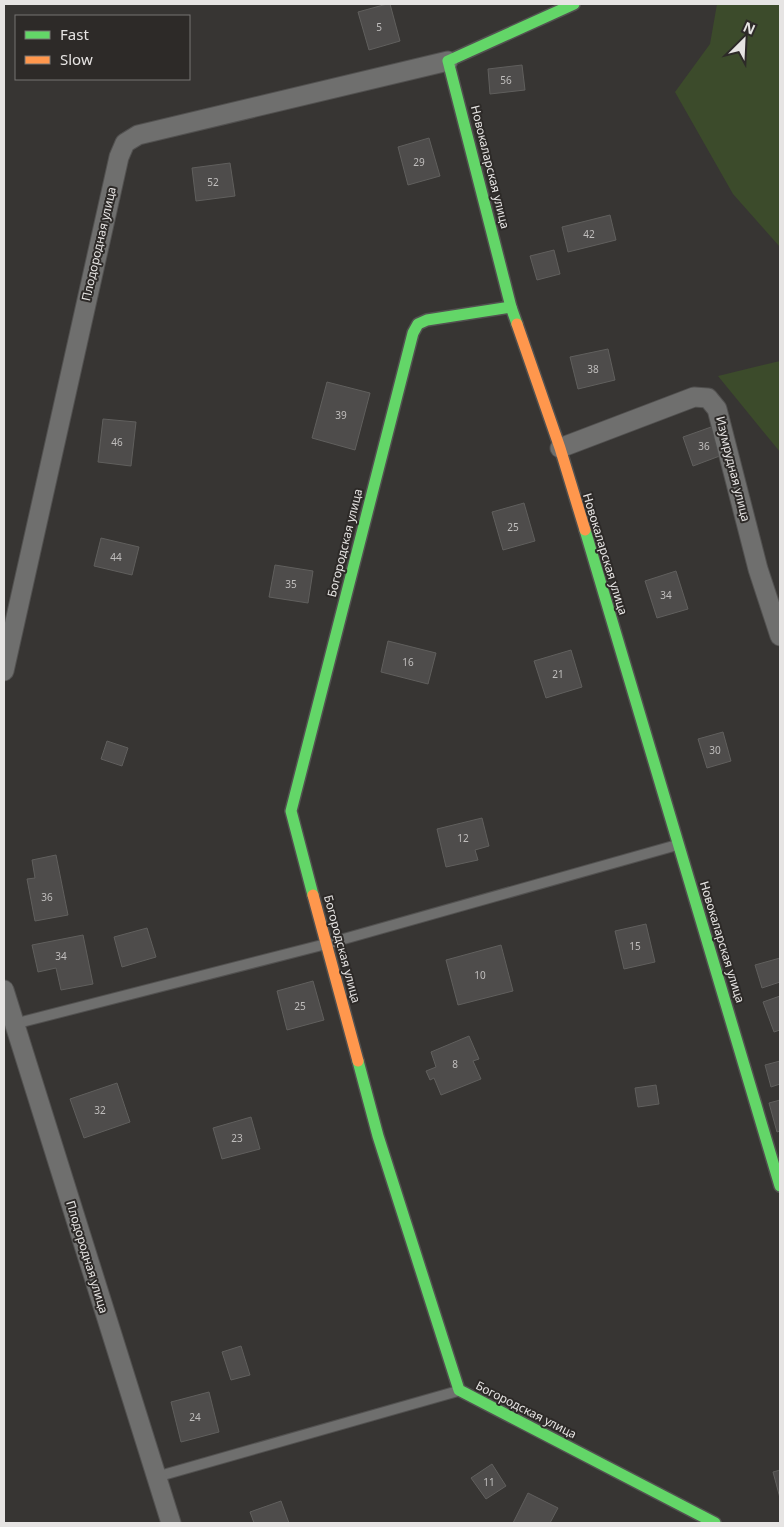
<svg xmlns="http://www.w3.org/2000/svg" width="784" height="1527" font-family="'Noto Sans',sans-serif">
	<rect width="100%" height="100%" fill="#373533"/>
	<!-- green -->
	<g fill="#3c4b2b">
		<polygon points="717,4 780,4 780,247 733,194 675,92 710,44"/>
		<polygon points="780,361 780,452 718,376"/>
	</g>
	<!-- building -->
	<g fill="#4e4c4b" stroke="#605f5d">
		<polygon points="387,4 390,4 400,41 369,50 358,12"/>
		<polygon points="522,65 525,90 490,94 488,69"/>
		<polygon points="429,138 440,176 408,185 398,147"/>
		<polygon points="230,163 235,196 196,201 192,168"/>
		<polygon points="610,215 616,240 568,252 562,227"/>
		<polygon points="554,250 560,274 537,280 530,256"/>
		<polygon points="608,349 615,380 578,389 570,357"/>
		<polygon points="327,382 370,393 355,450 312,438"/>
		<polygon points="103,419 136,422 131,466 98,462"/>
		<polygon points="714,426 725,454 693,466 683,437"/>
		<polygon points="524,503 535,541 503,550 492,512"/>
		<polygon points="101,538 139,547 132,575 94,566"/>
		<polygon points="275,565 313,571 308,603 269,597"/>
		<polygon points="676,571 688,609 657,618 645,581"/>
		<polygon points="388,641 436,653 428,684 381,672"/>
		<polygon points="571,650 582,687 546,698 534,661"/>
		<polygon points="723,732 731,761 707,768 698,739"/>
		<polygon points="107,741 128,748 122,766 101,759"/>
		<polygon points="482,818 489,846 475,850 478,860 446,867 437,829"/>
		<polygon points="56,855 68,915 35,921 27,879 35,878 32,860"/>
		<polygon points="646,924 655,962 624,969 615,931"/>
		<polygon points="147,928 156,957 122,967 114,937"/>
		<polygon points="83,935 93,984 61,990 56,968 38,972 32,945"/>
		<polygon points="501,945 513,991 458,1005 446,960"/>
		<polygon points="780,958 780,982 762,988 755,965"/>
		<polygon points="313,981 324,1020 287,1030 277,991"/>
		<polygon points="780,996 780,1030 774,1032 763,1002"/>
		<polygon points="469,1036 479,1059 473,1061 481,1079 441,1095 434,1078 430,1080 426,1071 436,1067 431,1052"/>
		<polygon points="780,1061 780,1084 771,1087 765,1065"/>
		<polygon points="117,1083 130,1122 84,1138 70,1099"/>
		<polygon points="656,1085 659,1104 638,1107 635,1088"/>
		<polygon points="780,1100 780,1131 777,1132 769,1103"/>
		<polygon points="251,1117 260,1149 222,1159 213,1128"/>
		<polygon points="241,1346 250,1375 231,1380 222,1352"/>
		<polygon points="209,1392 219,1432 181,1442 171,1402"/>
		<polygon points="492,1464 506,1486 486,1499 471,1478"/>
		<polygon points="780,1470 780,1498 773,1472"/>
		<polygon points="528,1493 558,1508 550,1523 513,1523"/>
		<polygon points="281,1501 289,1523 254,1523 250,1512"/>
	</g>
	<g fill="none" stroke-linecap="round" stroke-linejoin="round">
		<defs>
			<g id="lane">
				<polyline points="14,1024 326,944 677,845"/>
				<polyline points="156,1477 458,1391"/>
			</g>
			<g id="street">
				<polyline points="560,448 694,397 708,398 717,409 758,569 780,636"/>
				<polyline points="4,671 119,157 125,143 138,135 448,61"/>
				<polyline points="4,990 171,1523"/>
			</g>
			<g id="fast">
				<polyline points="517,324 511,307 448,61 574,4"/>
				<polyline points="585,530 780,1186"/>
				<polyline points="313,895 291,811 413,333 418,324 427,320 511,307"/>
				<polyline points="358,1061 378,1136 459,1390 715,1523"/>
			</g>
			<g id="slow">
				<polyline points="517,324 560,448 585,530"/>
				<polyline points="313,895 358,1061"/>
			</g>
		</defs>
		<!-- lane casing -->
		<use href="#lane" stroke="#525150" stroke-width="12"/>
		<!-- street casing -->
		<use href="#street" stroke="#525150" stroke-width="21"/>
		<!-- fast casing -->
		<use href="#fast" stroke="#525150" stroke-width="14"/>
		<!-- slow casing -->
		<use href="#slow" stroke="#525150" stroke-width="14"/>
		<!-- lane -->
		<use href="#lane" stroke="#6f6f6e" stroke-width="10"/>
		<!-- street -->
		<use href="#street" stroke="#6f6f6e" stroke-width="19"/>
		<!-- fast -->
		<use href="#fast" stroke="#63d668" stroke-width="11"/>
		<!-- slow -->
		<use href="#slow" stroke="#ff974d" stroke-width="11"/>
	</g>
	<g text-anchor="middle" stroke-width="4" stroke-linejoin="round" paint-order="stroke">
		<!-- number labels -->
		<g font-size="10" fill="#c0bebd">
			<text x="379" y="31">5</text>
			<text x="506" y="84">56</text>
			<text x="419" y="166">29</text>
			<text x="213" y="186">52</text>
			<text x="589" y="238">42</text>
			<text x="593" y="373">38</text>
			<text x="341" y="419">39</text>
			<text x="117" y="446">46</text>
			<text x="704" y="450">36</text>
			<text x="513" y="531">25</text>
			<text x="116" y="561">44</text>
			<text x="291" y="588">35</text>
			<text x="666" y="599">34</text>
			<text x="408" y="666">16</text>
			<text x="558" y="678">21</text>
			<text x="715" y="754">30</text>
			<text x="463" y="842">12</text>
			<text x="47" y="901">36</text>
			<text x="635" y="950">15</text>
			<text x="61" y="960">34</text>
			<text x="480" y="979">10</text>
			<text x="300" y="1010">25</text>
			<text x="455" y="1068">8</text>
			<text x="100" y="1114">32</text>
			<text x="237" y="1142">23</text>
			<text x="195" y="1421">24</text>
			<text x="489" y="1486">11</text>
		</g>
		<!-- street labels -->
		<g font-size="12" fill="#e6e4e3" stroke="#2d2a28">
			<text transform="translate(490 167) rotate(76)" y="4">Новокаларская улица</text>
			<text transform="translate(99 244) rotate(-77)" y="4">Плодородная улица</text>
			<text transform="translate(733 469) rotate(76)" y="4">Изумрудная улица</text>
			<text transform="translate(345 543) rotate(-76)" y="4">Богородская улица</text>
			<text transform="translate(605 554) rotate(73)" y="4">Новокаларская улица</text>
			<text transform="translate(722 942) rotate(73)" y="4">Новокаларская улица</text>
			<text transform="translate(342 949) rotate(75)" y="4">Богородская улица</text>
			<text transform="translate(87 1257) rotate(73)" y="4">Плодородная улица</text>
			<text transform="translate(526 1410) rotate(27)" y="4">Богородская улица</text>
		</g>
	</g>
	<!-- border -->
	<rect width="784" height="1527" fill="none" stroke="#e6e4e3" stroke-width="10"/>
	<!-- legend -->
	<rect x="15" y="15" width="175" height="65" fill="#2d2a28" stroke="#777473"/>
	<rect x="25" y="31" width="25" height="8" fill="#63d668" stroke="#777473"/>
	<text x="60" y="40" font-size="15" fill="#e6e4e3">Fast</text>
	<rect x="25" y="56" width="25" height="8" fill="#ff974d" stroke="#777473"/>
	<text x="60" y="65" font-size="15" fill="#e6e4e3">Slow</text>
	<!-- north arrow -->
	<g transform="translate(744 40) rotate(24)" stroke="#2d2a28" stroke-width="4" paint-order="stroke">
	<path d="M0-4L9 19L0 12L-9 19Z" fill="#e6e4e3"/>
	<text y="-8" font-size="14" font-weight="bold" text-anchor="middle" fill="#e6e4e3">N</text>
	</g>
</svg>
